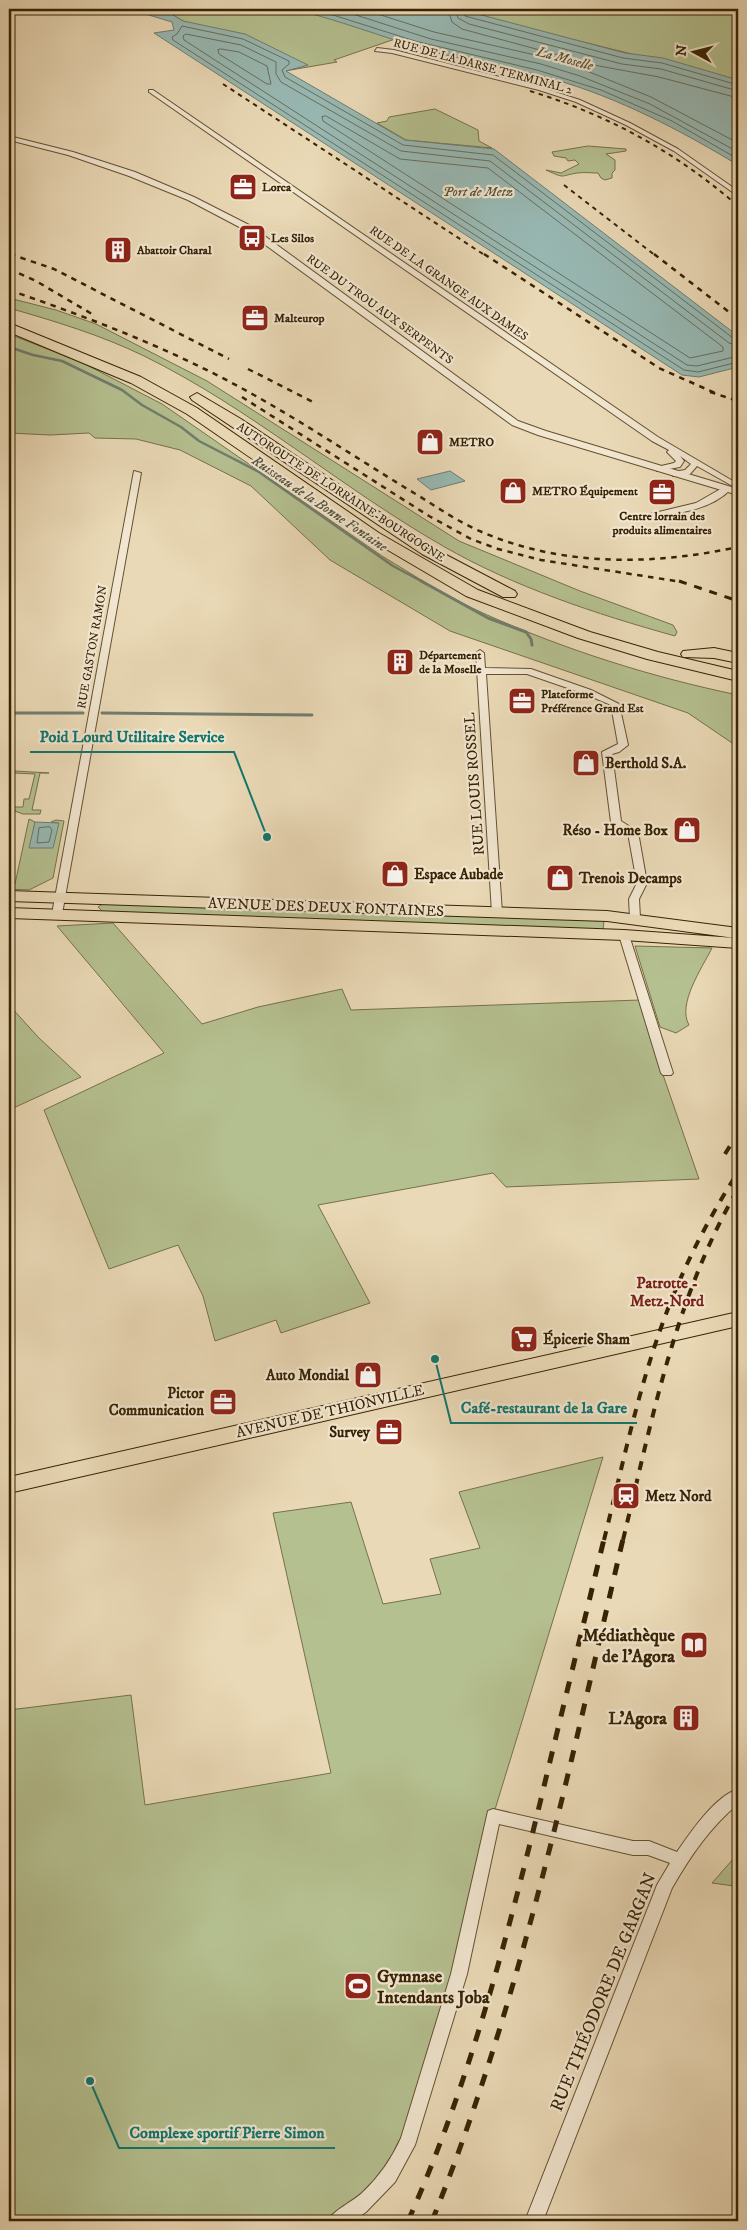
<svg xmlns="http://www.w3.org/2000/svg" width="747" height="2230" font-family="'IM FELL DW Pica',serif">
	<rect width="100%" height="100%" fill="#ead9b6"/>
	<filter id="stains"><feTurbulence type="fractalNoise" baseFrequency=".004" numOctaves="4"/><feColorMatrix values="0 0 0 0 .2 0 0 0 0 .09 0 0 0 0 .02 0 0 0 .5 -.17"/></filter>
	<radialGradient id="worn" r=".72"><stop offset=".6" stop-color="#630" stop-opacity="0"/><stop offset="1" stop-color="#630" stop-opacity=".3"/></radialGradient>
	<!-- green -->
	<g fill="#b5c090" stroke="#76714a">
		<polygon points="163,9 293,9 324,16 395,39 334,60 337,62 285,71 307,65 183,21"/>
		<polygon points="459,9 738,9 738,80 530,29"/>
		<polygon points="435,109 478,130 479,141 492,148 406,140 377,123 387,121 389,117"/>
		<path d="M588,146L626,149V151L606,154L615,160V170L612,173V178L605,180L601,178L598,173C592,173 584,172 577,173C559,176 566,179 546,170L561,173L579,164L575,160L568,161L566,158L554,156L552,152Z"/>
		<path d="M9,298L56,310L96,324L207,381L459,541L580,591L673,625L677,632L675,636C596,614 514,587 443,546C340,487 250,408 144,356C101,335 54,321 9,308Z"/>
		<path d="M9,334L83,363L162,404L382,556C415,576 449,598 485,614C566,650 651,677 738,695V747L688,713L450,631L330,560L251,486L180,450L136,439L95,438L89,433L50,435L9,433Z"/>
		<polygon points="15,771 49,773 40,773 32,810 41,810 40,814 23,814 9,809 9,807 23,807 24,799 29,799 35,774 14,773"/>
		<polygon points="29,819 35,822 30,848 58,823 51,822 56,820 64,821 53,878 29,890 9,889 9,885 15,884"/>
		<polygon points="104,903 604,920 603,931 103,912 98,907"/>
		<polygon points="113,923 202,1024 258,1007 342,989 351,1010 640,1000 662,1072 699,1179 506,1187 493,1173 318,1205 370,1303 281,1333 276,1320 215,1341 203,1296 178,1245 109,1269 44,1110 164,1053 57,926"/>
		<path d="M635,946L712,948C702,968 677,1004 689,1025L676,1033L660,1027Z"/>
		<polygon points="9,1005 39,1038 81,1077 9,1110"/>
		<polygon points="603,1457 493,1816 409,2139 348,2216 334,2221 9,2221 9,1710 131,1695 145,1805 331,1773 273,1513 351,1502 383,1604 441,1594 430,1559 480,1548 459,1492"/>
		<polygon points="734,1858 738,1864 738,2221 733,2221 734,1886 712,1883"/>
	</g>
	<!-- water -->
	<g fill="#98b9b4" stroke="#717d6d">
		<polygon points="129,9 163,9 183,21 245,34 308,65 286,71 405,140 494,149 738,336 738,367 699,377 682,375 154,33 174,30 172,22"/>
		<path d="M293,9H459L625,53L663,58L735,79L738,80V165C680,130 619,98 553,79C512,67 469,62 427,50C382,37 339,20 293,9Z"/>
		<polygon points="450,471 465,481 431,490 417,479"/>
		<polygon points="35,822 59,823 53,848 29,848"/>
	</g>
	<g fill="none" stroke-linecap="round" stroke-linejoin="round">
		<!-- shore -->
		<g stroke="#686e5c" stroke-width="1">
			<polyline points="314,9 415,41 537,70 601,90 672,121 738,159"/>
			<polyline points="337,9 431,39 541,64 580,76 650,104 738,152"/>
			<polyline points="362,9 434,32 544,57 582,69 651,97 738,143"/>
			<polyline points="448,9 452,22 462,29 599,66 659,77 738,98"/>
			<polyline points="455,9 458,18 469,24 622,64 661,69 738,91"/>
			<polyline points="461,9 465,16 623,58 662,63 738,85"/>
			<polygon points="221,49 239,52 267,66 271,84 267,84 219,54 218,50"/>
			<polygon points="326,116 400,159 488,168 723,347 723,351 690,358 323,121 322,117"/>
			<polyline points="738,339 733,338 493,155 403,145 285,77 282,70 289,64 289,61 243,39 182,26 177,34 172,37 173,40 684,370 698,372 738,362"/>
			<polyline points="738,346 729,343 490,161 401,151 281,82 276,74 276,62 241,45 186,34 183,36 184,40 687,365 697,366 738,356"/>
			<polygon points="50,827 52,830 49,842 37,843 39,828"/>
		</g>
		<!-- stream-far1 -->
		<polyline stroke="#717d6d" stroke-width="2.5" points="9,347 33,355 62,361 122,390 142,405 181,427 199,441 259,472 393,566 423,582"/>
		<!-- stream -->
		<g stroke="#717d6d" stroke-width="3">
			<polyline points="421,581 488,618 526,632 531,639 532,645"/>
			<polyline points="9,713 83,713"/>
			<polyline points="102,713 312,715"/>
		</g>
		<defs>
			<g id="minor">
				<polygon points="377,48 394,50 543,88 580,100 630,123 678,149 738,191 738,196 674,151 626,125 576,102 539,90 392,53 375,51"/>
				<polygon points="149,90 153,90 658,437 738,484 738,489 697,466 690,474 673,476 673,472 685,470 691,464 680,456 684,461 680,467 657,471 657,467 674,463 676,461 667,452 669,450 652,441 149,92"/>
				<polygon points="134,471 141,473 62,914 57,917 52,914"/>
				<path d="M724,487L731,489C710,511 674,514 646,518L642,516L696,503Z"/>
				<polygon points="480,650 484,653 485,668 531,669 591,690 619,704 628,745 619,752 612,754 621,821 638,832 647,883 639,899 640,918 639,920 635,921 630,918 629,899 637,883 628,833 611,822 602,752 618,744 611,705 585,694 527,674 486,674 502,913 497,916 492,913 476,653"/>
				<polygon points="624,932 629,935 673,1073 671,1075 663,1075 661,1073 619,935"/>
				<path d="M738,1789V1804C710,1827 690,1857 672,1888L543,2221H525L657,1885L670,1863L648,1855H633L499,1824L467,1974L415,2145L395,2182L366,2212L353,2221H328C332,2211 354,2201 363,2192C379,2177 392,2158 401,2138L451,1974L488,1811L493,1809L633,1841H649L677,1852C690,1833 715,1796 738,1789Z"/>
			</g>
			<polygon id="tertiary" points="9,136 73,152 135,172 194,197 251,226 518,421 546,431 738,489 738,495 538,435 512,425 245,230 188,200 129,176 68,155 9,140"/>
			<g id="primary">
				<polygon points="9,891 607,911 738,928 738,948 624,940 9,918 9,908 624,930 735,938 607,921 9,901"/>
				<polygon points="738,1312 738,1326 9,1493 9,1477"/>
			</g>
			<g id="motorway">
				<polygon points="9,323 141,377 197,408 379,533 478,590 590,632 658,652 738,671 738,681 647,659 578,638 466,596 369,539 187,414 131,383 9,332"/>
				<polygon points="197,393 241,419 433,548 515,591 517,594 515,597 503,597 422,554 192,400 190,397"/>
				<polygon points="714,648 738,653 738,663 714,658 683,657 681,654 683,651"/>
			</g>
		</defs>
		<!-- minor casing -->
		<use href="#minor" stroke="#645030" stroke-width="2"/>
		<!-- tertiary casing -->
		<use href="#tertiary" stroke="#645030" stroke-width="2"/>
		<!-- primary casing -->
		<use href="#primary" stroke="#372203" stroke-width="2"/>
		<!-- motorway casing -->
		<use href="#motorway" stroke="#372203" stroke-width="2"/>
		<!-- minor -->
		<use href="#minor" fill="#f1e6d0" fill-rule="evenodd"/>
		<!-- tertiary -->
		<use href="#tertiary" fill="#f1e6d0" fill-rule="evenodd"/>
		<!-- primary -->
		<use href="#primary" fill="#ead9b6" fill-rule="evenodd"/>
		<!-- motorway -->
		<use href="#motorway" fill="#ead9b6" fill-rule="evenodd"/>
		<!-- rail-far4 -->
		<g stroke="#372203" stroke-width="2" stroke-dasharray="4.5 4.5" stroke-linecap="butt">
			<polyline points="223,84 486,256"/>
			<path d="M530,91C608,115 676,152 738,206"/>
			<polyline points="564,185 656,256"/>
			<polyline points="9,254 14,256"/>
		</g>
		<!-- rail-far3 -->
		<g stroke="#372203" stroke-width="2.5" stroke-dasharray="5.5 5.5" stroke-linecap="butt">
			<polyline points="10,254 54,269 229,359"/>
			<polyline points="484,254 659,368 715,393"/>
			<polyline points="654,254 738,319"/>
			<polyline points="9,269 36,281 92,314"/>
			<path d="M9,290C93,319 176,351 254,395C309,426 361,461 414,493C434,505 452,518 473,528C556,567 650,566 738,547"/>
			<polyline points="248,369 313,402"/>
			<polyline points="710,392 738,401"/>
			<polyline points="242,397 429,516 471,539 498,549 541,560 682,582"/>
		</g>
		<!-- rail-far2 -->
		<polyline stroke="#372203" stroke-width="3" stroke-dasharray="8 8" stroke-linecap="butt" points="679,581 738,601"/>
		<!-- rail-far1 -->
		<g stroke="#372203" stroke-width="4" stroke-dasharray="9 9" stroke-linecap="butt">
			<polyline points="725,1154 738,1133"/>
			<path d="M604,1540C625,1456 642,1369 676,1289C693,1248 714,1210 738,1172"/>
			<path d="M623,1540C652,1420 675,1297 738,1189"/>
		</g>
		<!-- rail -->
		<g stroke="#372203" stroke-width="5" stroke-dasharray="12 12" stroke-linecap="butt">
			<path d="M408,2221C468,2087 505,1946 540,1803C561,1715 583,1627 604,1539"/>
			<path d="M432,2221C521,2001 569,1769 623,1539"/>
		</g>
	</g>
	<!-- icons -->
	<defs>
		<symbol id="office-square" viewBox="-11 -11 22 22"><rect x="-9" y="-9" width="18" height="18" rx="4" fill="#8f2418" stroke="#f1e6d0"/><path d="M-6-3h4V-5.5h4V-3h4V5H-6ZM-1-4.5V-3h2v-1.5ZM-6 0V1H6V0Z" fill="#fff"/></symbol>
		<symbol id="bus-square" viewBox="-11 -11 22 22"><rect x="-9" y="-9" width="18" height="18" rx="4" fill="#8f2418" stroke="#f1e6d0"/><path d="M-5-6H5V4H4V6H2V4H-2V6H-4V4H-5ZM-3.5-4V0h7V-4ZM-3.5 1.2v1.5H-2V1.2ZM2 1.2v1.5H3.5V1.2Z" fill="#fff"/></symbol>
		<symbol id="building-square" viewBox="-11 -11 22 22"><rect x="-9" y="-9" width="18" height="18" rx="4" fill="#8f2418" stroke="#f1e6d0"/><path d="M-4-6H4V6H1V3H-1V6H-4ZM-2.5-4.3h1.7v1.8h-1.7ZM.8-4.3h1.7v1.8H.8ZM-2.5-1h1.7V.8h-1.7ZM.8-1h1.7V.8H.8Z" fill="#fff"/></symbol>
		<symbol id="shop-square" viewBox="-11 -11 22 22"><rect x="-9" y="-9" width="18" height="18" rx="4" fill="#8f2418" stroke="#f1e6d0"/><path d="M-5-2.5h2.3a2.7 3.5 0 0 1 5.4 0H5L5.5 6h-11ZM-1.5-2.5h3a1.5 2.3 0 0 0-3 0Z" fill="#fff"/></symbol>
		<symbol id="supermarket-square" viewBox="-11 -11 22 22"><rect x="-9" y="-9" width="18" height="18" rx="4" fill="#8f2418" stroke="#f1e6d0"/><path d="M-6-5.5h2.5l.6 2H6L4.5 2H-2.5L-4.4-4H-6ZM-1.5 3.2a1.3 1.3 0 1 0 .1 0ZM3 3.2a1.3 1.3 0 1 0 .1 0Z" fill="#fff"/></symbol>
		<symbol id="station-square" viewBox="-11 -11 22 22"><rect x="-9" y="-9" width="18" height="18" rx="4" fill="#8f2418" stroke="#f1e6d0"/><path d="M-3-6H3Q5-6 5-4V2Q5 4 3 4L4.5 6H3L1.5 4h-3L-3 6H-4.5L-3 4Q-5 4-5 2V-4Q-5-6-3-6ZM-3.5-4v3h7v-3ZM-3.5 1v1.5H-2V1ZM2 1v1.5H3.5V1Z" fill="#fff"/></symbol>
		<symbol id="library-square" viewBox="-11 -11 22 22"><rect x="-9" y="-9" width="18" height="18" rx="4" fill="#8f2418" stroke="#f1e6d0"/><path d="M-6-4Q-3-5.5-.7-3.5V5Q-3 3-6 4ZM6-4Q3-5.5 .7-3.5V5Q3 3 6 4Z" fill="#fff"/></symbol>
		<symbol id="stadium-square" viewBox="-11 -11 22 22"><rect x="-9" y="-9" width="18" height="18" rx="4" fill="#8f2418" stroke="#f1e6d0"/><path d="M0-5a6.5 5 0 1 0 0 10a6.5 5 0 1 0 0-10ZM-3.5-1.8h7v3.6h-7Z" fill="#fff"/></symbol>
	</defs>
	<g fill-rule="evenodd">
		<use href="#office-square" x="227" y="171" width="32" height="32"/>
		<use href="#bus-square" x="236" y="222" width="32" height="32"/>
		<use href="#building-square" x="102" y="234" width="32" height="32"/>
		<use href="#office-square" x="239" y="302" width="32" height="32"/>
		<use href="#shop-square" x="414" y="426" width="32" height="32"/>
		<use href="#shop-square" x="497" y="475" width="32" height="32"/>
		<use href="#office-square" x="646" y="476" width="32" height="32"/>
		<use href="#building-square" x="384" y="646" width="32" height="32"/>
		<use href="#office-square" x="506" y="685" width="32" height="32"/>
		<use href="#shop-square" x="570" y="747" width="32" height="32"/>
		<use href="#shop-square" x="671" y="814" width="32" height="32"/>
		<use href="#shop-square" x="379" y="858" width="32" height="32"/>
		<use href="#shop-square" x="544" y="862" width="32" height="32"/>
		<use href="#supermarket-square" x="508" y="1323" width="32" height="32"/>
		<use href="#shop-square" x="352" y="1359" width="32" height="32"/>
		<use href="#office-square" x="207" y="1386" width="32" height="32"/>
		<use href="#office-square" x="373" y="1416" width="32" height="32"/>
		<use href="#station-square" x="610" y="1480" width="32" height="32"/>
		<use href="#library-square" x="678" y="1629" width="32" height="32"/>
		<use href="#building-square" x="670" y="1702" width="32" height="32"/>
		<use href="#stadium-square" x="342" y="1970" width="32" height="32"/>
	</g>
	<g text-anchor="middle" stroke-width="4.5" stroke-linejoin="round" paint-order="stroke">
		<!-- far-street labels -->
		<g font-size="12" fill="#372203" stroke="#f1e6d0">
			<text transform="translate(483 66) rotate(15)" y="4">RUE DE LA DARSE TERMINAL 2</text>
			<text transform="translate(449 283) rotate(35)" y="4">RUE DE LA GRANGE AUX DAMES</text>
			<text transform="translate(380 309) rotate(36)" y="4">RUE DU TROU AUX SERPENTS</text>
			<text transform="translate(341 492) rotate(33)" y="4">AUTOROUTE DE LORRAINE-BOURGOGNE</text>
			<text transform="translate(92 647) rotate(-80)" y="4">RUE GASTON RAMON</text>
		</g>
		<!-- far-poi labels -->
		<g font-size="12" font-weight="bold" fill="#372203" stroke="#f1e6d0" text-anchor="start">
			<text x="262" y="191">Lorca</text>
			<text x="271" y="242">Les Silos</text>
			<text x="137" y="254">Abattoir Charal</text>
			<text x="274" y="322">Malteurop</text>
			<text x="449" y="446">METRO</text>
			<text x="532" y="495">METRO Équipement</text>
			<text x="662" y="520" text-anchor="middle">Centre lorrain des<tspan x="662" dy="14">produits alimentaires</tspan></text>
			<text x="419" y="659">Département<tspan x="419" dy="14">de la Moselle</tspan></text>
			<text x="541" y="698">Plateforme<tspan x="541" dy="14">Préférence Grand Est</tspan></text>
		</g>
		<!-- far-water labels -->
		<g font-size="14" font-style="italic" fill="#544f38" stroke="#f1e6d0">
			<text transform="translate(565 58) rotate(15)" y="5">La Moselle</text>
			<text x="478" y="196">Port de Metz</text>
			<text transform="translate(320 503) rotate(34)" y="5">Ruisseau de la Bonne Fontaine</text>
		</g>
		<!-- poi labels -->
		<g font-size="15" font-weight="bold" fill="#372203" stroke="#f1e6d0" text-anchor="start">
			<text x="605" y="768">Berthold S.A.</text>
			<text x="668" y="835" text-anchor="end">Réso - Home Box</text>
			<text x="414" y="879">Espace Aubade</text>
			<text x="579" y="883">Trenois Decamps</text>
			<text x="543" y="1344">Épicerie Sham</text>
			<text x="349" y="1380" text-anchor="end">Auto Mondial</text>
			<text x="204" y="1398" text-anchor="end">Pictor<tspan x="204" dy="17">Communication</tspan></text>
			<text x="370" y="1437" text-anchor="end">Survey</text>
			<text x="645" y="1501">Metz Nord</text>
		</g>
		<!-- street labels -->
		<g font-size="15" fill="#372203" stroke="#f1e6d0">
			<text transform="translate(474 784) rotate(-94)" y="5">RUE LOUIS ROSSEL</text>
			<text transform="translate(326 907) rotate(2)" y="5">AVENUE DES DEUX FONTAINES</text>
			<text transform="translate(330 1411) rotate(-13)" y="5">AVENUE DE THIONVILLE</text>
		</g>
		<!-- neighbourhood labels -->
		<g font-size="16" font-weight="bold" fill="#7a1f14" stroke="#f1e6d0">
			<text x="667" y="1288">Patrotte -<tspan x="667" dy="18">Metz-Nord</tspan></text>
		</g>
		<!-- near-poi labels -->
		<g font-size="18" font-weight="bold" fill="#372203" stroke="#f1e6d0" text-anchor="end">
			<text x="675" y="1641">Médiathèque<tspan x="675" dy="21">de l'Agora</tspan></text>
			<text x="667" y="1724">L'Agora</text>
			<text x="377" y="1982" text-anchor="start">Gymnase<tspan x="377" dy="21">Intendants Joba</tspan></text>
		</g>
		<!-- near-street labels -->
		<g font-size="18" fill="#372203" stroke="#f1e6d0">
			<text transform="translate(603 1992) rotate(-68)" y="6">RUE THÉODORE DE GARGAN</text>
		</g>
	</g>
	<!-- callouts -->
	<path fill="none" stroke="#0f766e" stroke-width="2" d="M267 837L234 752H30M435 1359L451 1423H637M90 2081L119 2148H335"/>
	<g fill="#0f766e" stroke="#f1e6d0" stroke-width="2">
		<circle cx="267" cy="837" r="5"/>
		<circle cx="435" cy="1359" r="5"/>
		<circle cx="90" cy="2081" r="5"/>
	</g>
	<g font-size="16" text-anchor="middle" font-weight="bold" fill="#0f766e" stroke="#f1e6d0" stroke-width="4.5" stroke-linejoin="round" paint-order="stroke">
		<text x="132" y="742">Poid Lourd Utilitaire Service</text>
		<text x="544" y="1413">Café-restaurant de la Gare</text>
		<text x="227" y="2138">Complexe sportif Pierre Simon</text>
	</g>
	<!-- margin -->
	<rect width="747" height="2230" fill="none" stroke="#ead9b6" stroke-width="30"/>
	<rect x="10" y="10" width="727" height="2210" fill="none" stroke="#372203" stroke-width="2.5"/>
	<rect x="15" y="15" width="717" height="2200" fill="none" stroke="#372203"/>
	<!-- north arrow -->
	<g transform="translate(694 52) rotate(277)" stroke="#f1e6d0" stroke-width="4" paint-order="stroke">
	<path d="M0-4L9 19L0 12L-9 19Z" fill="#372203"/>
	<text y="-8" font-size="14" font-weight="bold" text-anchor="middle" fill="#372203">N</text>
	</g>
	<rect width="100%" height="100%" filter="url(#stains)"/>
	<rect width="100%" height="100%" fill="url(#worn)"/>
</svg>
